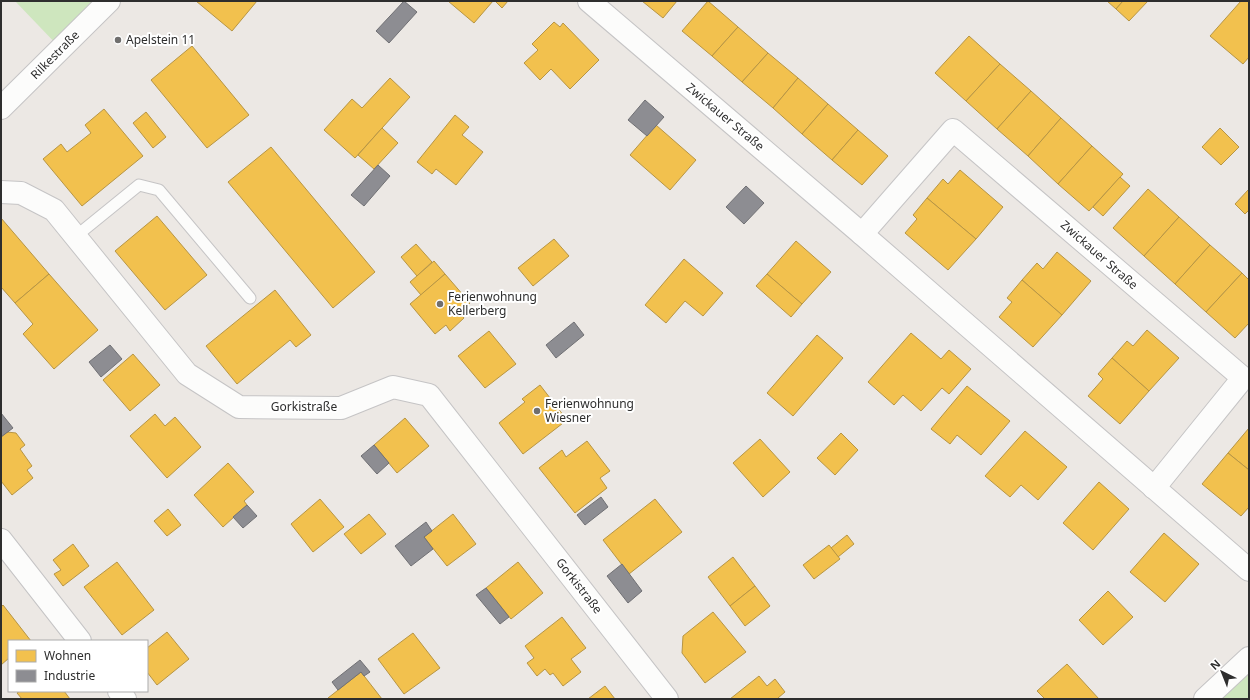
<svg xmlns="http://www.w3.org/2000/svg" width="1250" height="700" font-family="'Noto Sans',sans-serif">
	<rect width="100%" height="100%" fill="#ece8e4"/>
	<!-- green -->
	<g fill="#cee6be">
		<polygon points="15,1 109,1 61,49"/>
		<polygon points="1249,658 1249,699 1205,699"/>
	</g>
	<!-- homes -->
	<g fill="#f2c14e" stroke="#b79544">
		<polygon points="196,1 257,1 232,31"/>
		<polygon points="448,1 493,1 474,23"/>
		<polygon points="495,1 508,1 502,8"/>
		<polygon points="642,1 677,1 663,18"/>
		<polygon points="708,1 738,27 712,56 682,31"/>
		<polygon points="1107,1 1123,1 1116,9"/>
		<polygon points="1123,1 1148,1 1129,21 1116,9"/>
		<polygon points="1241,1 1249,1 1249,57 1243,64 1210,36"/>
		<polygon points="554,22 560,27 563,23 599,60 570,89 551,69 540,80 524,63 538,50 532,44"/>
		<polygon points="738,27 768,53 742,82 712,56"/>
		<polygon points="969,36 1000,64 966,101 935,73"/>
		<polygon points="192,46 249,115 207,148 151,80"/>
		<polygon points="768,53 798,78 773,108 742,82"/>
		<polygon points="1000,64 1031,91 997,129 966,101"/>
		<polygon points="390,78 410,97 355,158 324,130 352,99 362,108"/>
		<polygon points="798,78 828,104 802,134 773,108"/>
		<polygon points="1031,91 1061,118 1028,156 997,129"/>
		<polygon points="828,104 858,130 832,160 802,134"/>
		<polygon points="104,109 143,156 82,206 43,159 61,144 67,152 91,133 85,125"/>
		<polygon points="146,112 166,137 153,148 133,123"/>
		<polygon points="455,115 469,127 462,135 483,152 456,185 436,169 432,174 417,162"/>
		<polygon points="1061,118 1092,146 1058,184 1028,156"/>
		<polygon points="656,125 696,160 670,190 630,155"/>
		<polygon points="382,128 398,143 374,169 358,155"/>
		<polygon points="1220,128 1239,147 1221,165 1202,147"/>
		<polygon points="858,130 888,156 862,185 832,160"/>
		<polygon points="1092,146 1123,174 1089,211 1058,184"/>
		<polygon points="271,147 375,272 333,308 228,182"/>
		<polygon points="960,170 1003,207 976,239 927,198 943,179 948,184"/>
		<polygon points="1120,177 1130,186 1103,216 1093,207"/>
		<polygon points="1148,189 1179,217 1144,256 1113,228"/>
		<polygon points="1249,189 1249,210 1245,214 1235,204"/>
		<polygon points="927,198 976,239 948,270 905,233 917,219 913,215"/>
		<polygon points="157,216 207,275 165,310 115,251"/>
		<polygon points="1179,217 1210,245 1175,284 1144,256"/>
		<polygon points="1,218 49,274 15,303 1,287"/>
		<polygon points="554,239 569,256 533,286 518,268"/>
		<polygon points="796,241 831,272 802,304 767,274"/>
		<polygon points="416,244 432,262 417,276 401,257"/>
		<polygon points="1210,245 1242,273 1206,312 1175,284"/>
		<polygon points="1057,252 1091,281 1062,315 1022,280 1037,263 1043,269"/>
		<polygon points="684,259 723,293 703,316 685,301 666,323 645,305"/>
		<polygon points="434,261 445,274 421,295 410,282"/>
		<polygon points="1242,273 1249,280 1249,323 1235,338 1206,312"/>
		<polygon points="49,274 98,330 54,369 23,334 33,324 15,303"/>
		<polygon points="445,274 470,303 459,312 464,318 450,331 446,325 435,334 410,304"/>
		<polygon points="767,274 802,304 791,317 756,286"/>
		<polygon points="1022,280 1062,315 1033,347 999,317 1012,302 1007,298"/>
		<polygon points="275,290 311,335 296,347 290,340 237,384 206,346"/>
		<polygon points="1147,330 1179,358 1149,391 1112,358 1127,341 1133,346"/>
		<polygon points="489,331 516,364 485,388 458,356"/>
		<polygon points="911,333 941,359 949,350 971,369 949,394 942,388 921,411 903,395 894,405 868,382"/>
		<polygon points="817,335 843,358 793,416 767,393"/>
		<polygon points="133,354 160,385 130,411 103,380"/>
		<polygon points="1112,358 1149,391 1120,424 1088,396 1103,379 1098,374"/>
		<polygon points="540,385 567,420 523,454 499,423 525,402 522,399"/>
		<polygon points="967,386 1010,421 981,455 957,435 950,444 931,429"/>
		<polygon points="155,414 165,426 175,417 201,447 167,478 130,436"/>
		<polygon points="405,418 429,446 397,473 374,445"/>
		<polygon points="1249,428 1249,470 1228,453"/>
		<polygon points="1025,431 1067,467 1038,500 1021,485 1010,497 985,476"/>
		<polygon points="7,432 16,433 25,445 20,449 32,466 27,470 33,478 12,495 1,481 1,437"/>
		<polygon points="841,433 858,450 835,475 817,458"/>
		<polygon points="760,439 790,472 763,497 733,463"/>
		<polygon points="587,441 610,471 600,478 607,488 575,513 539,468 562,450 566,457"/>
		<polygon points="1228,453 1249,470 1249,507 1241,516 1202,484"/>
		<polygon points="228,463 254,492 244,501 247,505 223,527 194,495"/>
		<polygon points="1099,482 1129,509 1093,550 1063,523"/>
		<polygon points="320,499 344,527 313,552 291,524"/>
		<polygon points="655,499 682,532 629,574 603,540"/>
		<polygon points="168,509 181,525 167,536 154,521"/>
		<polygon points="369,514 386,534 361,554 344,534"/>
		<polygon points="453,514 476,544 447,566 424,537"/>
		<polygon points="1164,533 1199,564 1165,602 1130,572"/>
		<polygon points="847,535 854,544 838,557 831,548"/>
		<polygon points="73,544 89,566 63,586 54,574 61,570 53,560"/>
		<polygon points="829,545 840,559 814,579 803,565"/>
		<polygon points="733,557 755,586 730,606 708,577"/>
		<polygon points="117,562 154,610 122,635 84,587"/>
		<polygon points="518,562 543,593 511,619 486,588"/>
		<polygon points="755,586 770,606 745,626 730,606"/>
		<polygon points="1108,591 1133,617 1103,645 1079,620"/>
		<polygon points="3,605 31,641 9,641 9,658 1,665 1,607"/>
		<polygon points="713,612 746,652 705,683 682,653 683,636"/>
		<polygon points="562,617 586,648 571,659 581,672 563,686 553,673 550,675 545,669 537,676 527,663 534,658 525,646"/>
		<polygon points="167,632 189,659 157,685 147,672 147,648"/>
		<polygon points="413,633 440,668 404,694 378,659"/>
		<polygon points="1067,664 1099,699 1045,699 1037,691"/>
		<polygon points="361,672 382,699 329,699 328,698"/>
		<polygon points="759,676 767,686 775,679 785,692 778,698 778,699 730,699"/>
		<polygon points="605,686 615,699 588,699"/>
		<polygon points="20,691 64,691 70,699 22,699 17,693"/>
	</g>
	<!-- industry -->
	<g fill="#8d8d92" stroke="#707074">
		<polygon points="404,1 417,12 389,43 376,31"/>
		<polygon points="645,100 664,117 647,136 628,120"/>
		<polygon points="378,165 390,176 364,206 351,195"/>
		<polygon points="746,186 764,203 744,224 726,207"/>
		<polygon points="574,322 584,335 556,358 546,345"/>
		<polygon points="110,345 122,359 101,377 89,362"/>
		<polygon points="1,413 13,428 1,437"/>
		<polygon points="374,445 389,463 377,474 361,456"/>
		<polygon points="601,497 608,507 585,525 577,515"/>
		<polygon points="247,505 257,516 243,528 233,517"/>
		<polygon points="426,522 432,531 424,537 433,549 411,566 395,546"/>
		<polygon points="622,564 642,591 628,603 607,576"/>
		<polygon points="486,588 509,617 500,624 476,595"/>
		<polygon points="360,660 370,672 364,676 361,672 338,690 332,682"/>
	</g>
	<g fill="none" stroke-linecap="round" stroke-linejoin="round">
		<defs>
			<polyline id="lane" points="75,237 139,185 159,190 250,298"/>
			<g id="street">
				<polyline points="589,1 862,234 1249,570"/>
				<polyline points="1,108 109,1"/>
				<polyline points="1,192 21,193 54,210 187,374 239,407 341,408 393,387 429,395 667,699"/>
				<polyline points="862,234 953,130 1243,378 1154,488"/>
				<polyline points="1,540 80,641"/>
				<polyline points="119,691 125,699"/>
			</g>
			<polyline id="secondary" points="1205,699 1249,658"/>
		</defs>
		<!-- lane casing -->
		<use href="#lane" stroke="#c5c4c5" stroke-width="13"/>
		<!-- street casing -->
		<use href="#street" stroke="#c5c4c5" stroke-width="24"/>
		<!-- secondary casing -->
		<use href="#secondary" stroke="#c5c4c5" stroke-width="24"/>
		<!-- lane -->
		<use href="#lane" stroke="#fcfcfb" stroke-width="11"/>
		<!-- street -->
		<use href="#street" stroke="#fcfcfb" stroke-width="22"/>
		<!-- secondary -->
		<use href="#secondary" stroke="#fcfcfb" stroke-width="22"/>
	</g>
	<!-- markers -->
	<g fill="#706f6e" stroke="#fff" stroke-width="1.5">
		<circle cx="118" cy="40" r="4"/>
		<circle cx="440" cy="304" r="4"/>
		<circle cx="537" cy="411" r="4"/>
	</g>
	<g text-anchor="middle" stroke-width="4" stroke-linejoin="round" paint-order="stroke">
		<!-- poi labels -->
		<g font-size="12" fill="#2e2e2e" stroke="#fff" text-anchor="start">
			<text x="126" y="44">Apelstein 11</text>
			<text x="448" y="301">Ferienwohnung<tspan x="448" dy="14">Kellerberg</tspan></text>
			<text x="545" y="408">Ferienwohnung<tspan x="545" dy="14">Wiesner</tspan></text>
		</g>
		<!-- street labels -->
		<g font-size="12" fill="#2e2e2e" stroke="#fff">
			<text transform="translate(55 55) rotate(-45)" y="4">Rilkestraße</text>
			<text transform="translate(725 117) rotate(40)" y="4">Zwickauer Straße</text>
			<text transform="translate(1099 255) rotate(41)" y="4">Zwickauer Straße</text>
			<text x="304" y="411">Gorkistraße</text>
			<text transform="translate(579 586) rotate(52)" y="4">Gorkistraße</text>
		</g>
	</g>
	<!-- border -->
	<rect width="1250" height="700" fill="none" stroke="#2e2e2e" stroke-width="4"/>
	<!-- legend -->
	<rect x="8" y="640" width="140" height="52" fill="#ffffff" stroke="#ababab"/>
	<rect x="16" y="650" width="20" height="12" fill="#f2c14e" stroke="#ababab"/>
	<text x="44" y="660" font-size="12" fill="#2e2e2e">Wohnen</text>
	<rect x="16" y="670" width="20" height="12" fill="#8d8d92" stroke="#ababab"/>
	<text x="44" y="680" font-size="12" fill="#2e2e2e">Industrie</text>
	<!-- north arrow -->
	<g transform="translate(1222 672) rotate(317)" stroke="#ffffff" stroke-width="3" paint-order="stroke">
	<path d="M0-3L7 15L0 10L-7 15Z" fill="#2e2e2e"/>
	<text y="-6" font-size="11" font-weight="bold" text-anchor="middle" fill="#2e2e2e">N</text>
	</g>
</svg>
